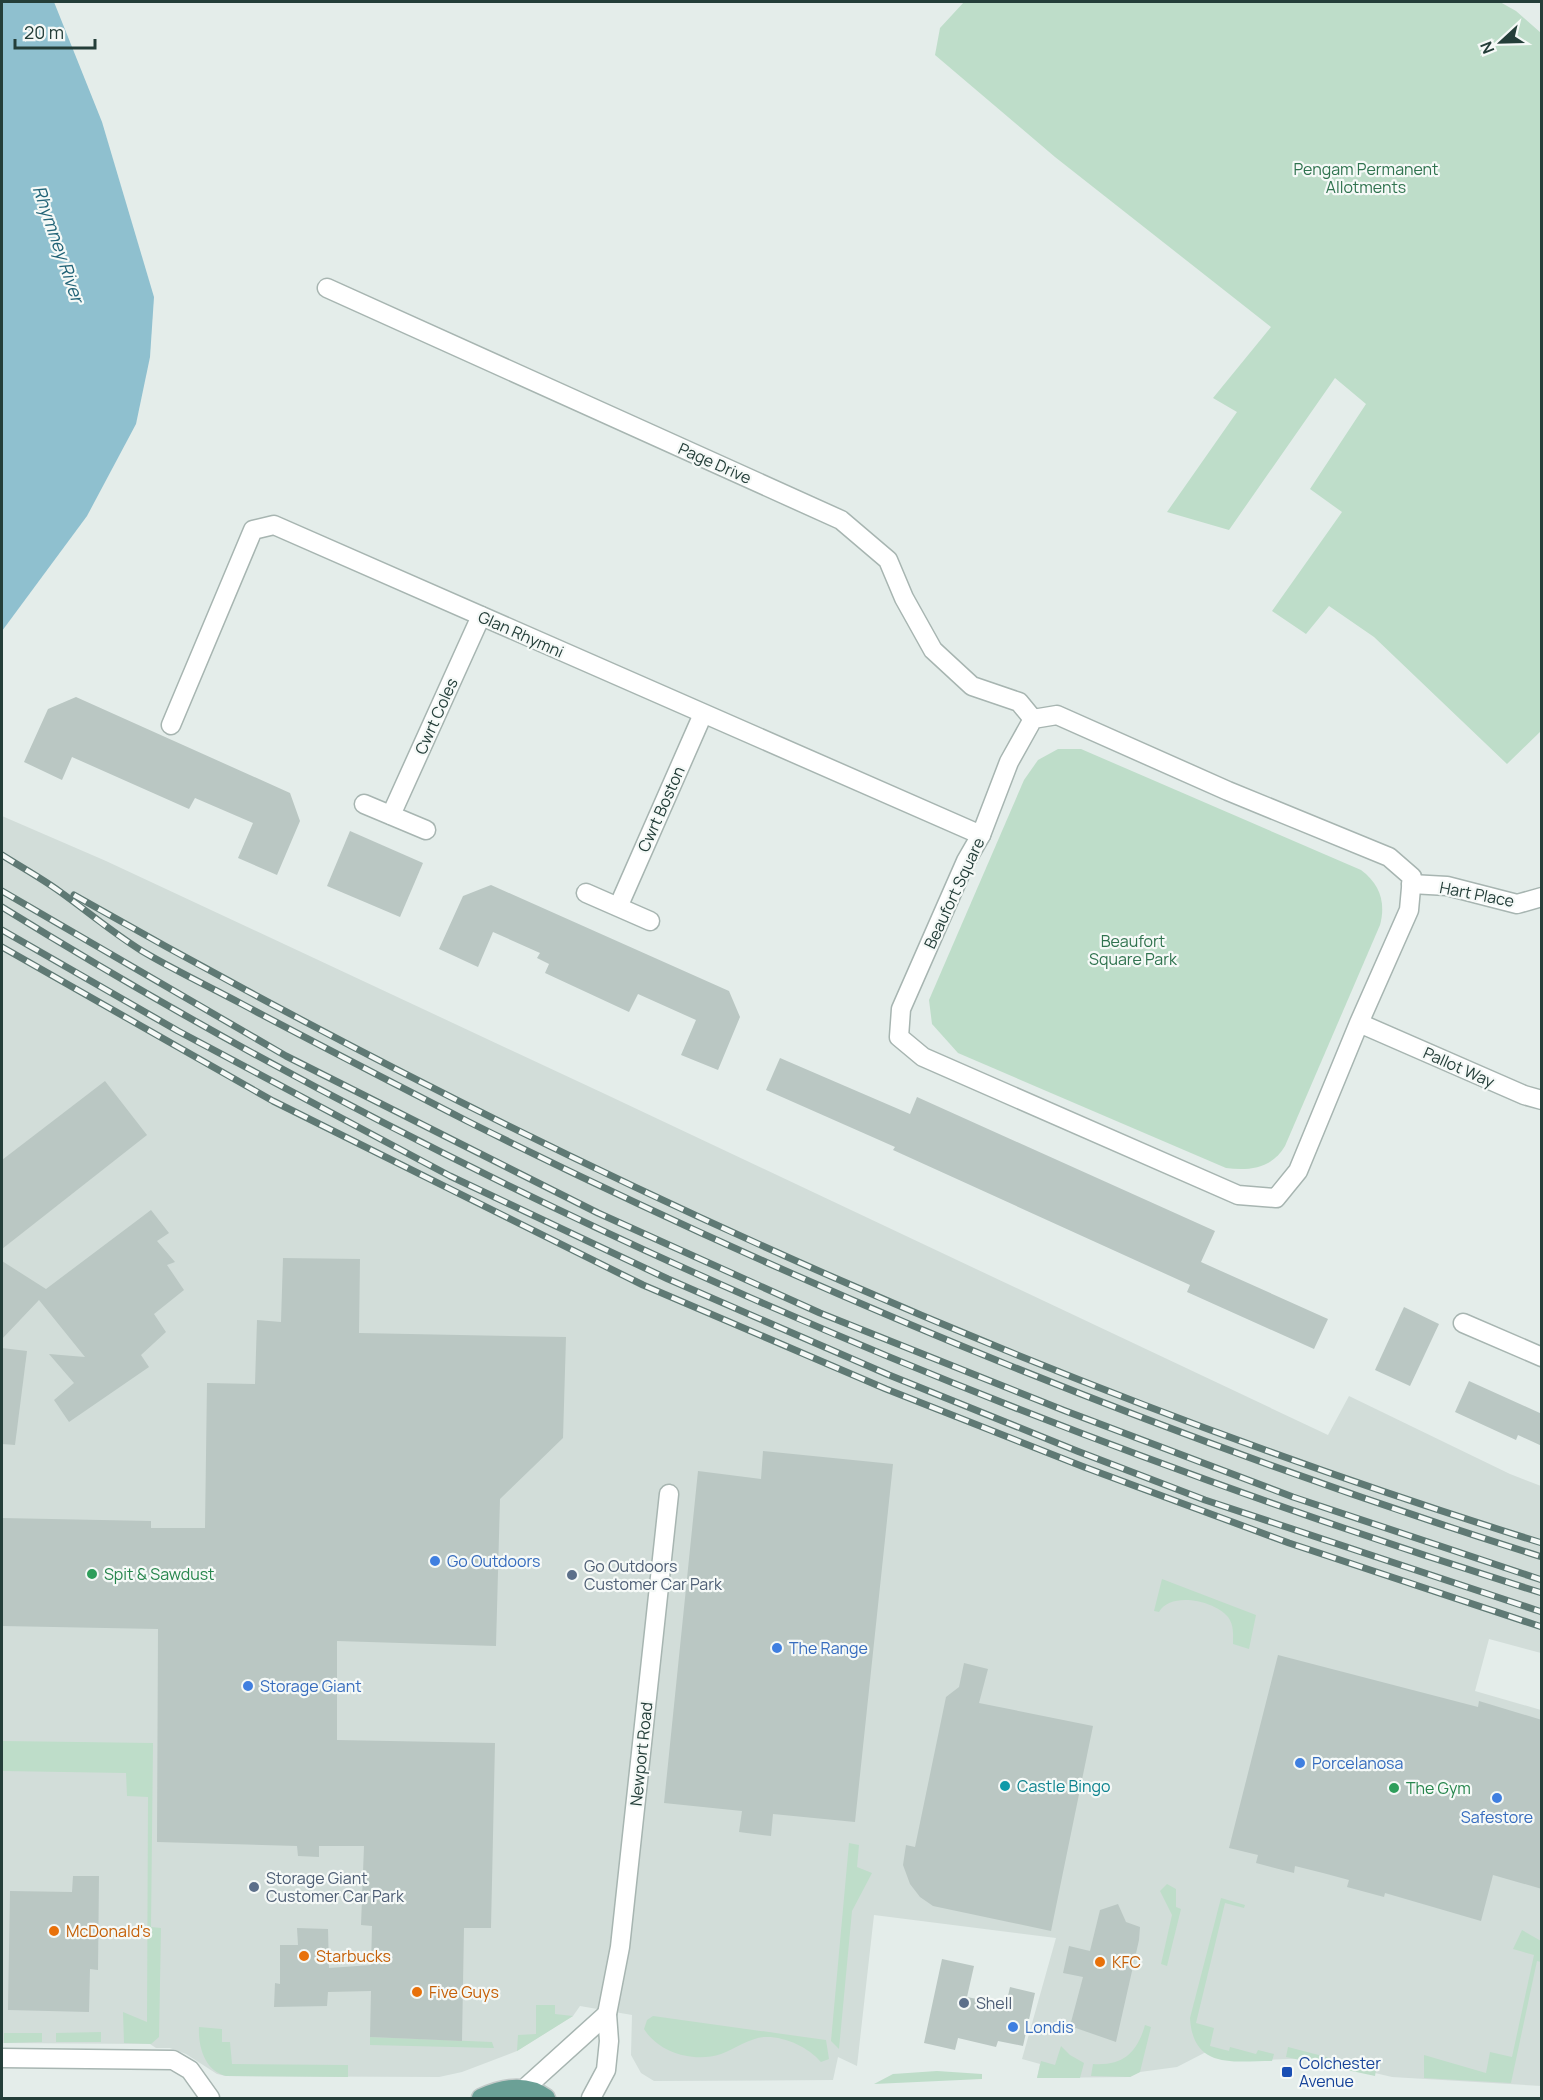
<svg xmlns="http://www.w3.org/2000/svg" width="1543" height="2100" font-family="Manrope,sans-serif">
	<rect width="100%" height="100%" fill="#e4edea"/>
	<!-- built -->
	<polygon fill="#d2ddd9" points="2,816 106,861 605,1094 1328,1435 1349,1396 1510,1474 1541,1486 1541,1653 1489,1639 1475,1691 1541,1710 1541,2086 1392,2077 1311,2058 1243,2061 1208,2051 1177,2067 1140,2072 1130,2077 1037,2078 1040,2064 1022,2059 1056,1938 874,1915 857,2066 838,2057 833,2080 654,2081 641,2073 631,2055 632,2015 580,2006 573,2016 517,2051 462,2072 439,2077 226,2076 217,2074 186,2054 170,2048 156,2048 150,2044 2,2043"/>
	<!-- green -->
	<g fill="#beddc9">
		<polygon points="964,2 1500,2 1516,11 1541,33 1542,730 1507,764 1374,637 1329,606 1306,634 1272,611 1342,512 1310,489 1366,404 1335,378 1229,530 1167,512 1237,412 1213,398 1271,327 1055,157 935,55 940,28"/>
		<path d="M1058,749H1081L1361,870C1380,884 1386,903 1380,925L1285,1146C1272,1168 1250,1171 1226,1168L958,1053L932,1024L929,1000L1024,780L1038,760Z"/>
		<path d="M1162,1579L1256,1615L1249,1649L1233,1644C1233,1634 1234,1625 1228,1617C1215,1601 1171,1591 1159,1612L1154,1611Z"/>
		<polygon points="2,1741 153,1743 151,1927 161,1928 159,2037 151,2044 124,2043 123,2012 147,2022 148,1797 127,1796 126,1773 2,1771"/>
		<polygon points="849,1843 859,1845 857,1867 872,1873 852,1911 839,2049 831,2041"/>
		<polygon points="1167,1884 1176,1889 1176,1907 1181,1909 1167,1966 1161,1964 1172,1915 1160,1891"/>
		<path d="M1221,1898L1245,1905L1244,1908L1225,1903L1196,2023L1214,2028L1210,2046L1229,2051L1230,2047L1256,2054L1258,2050L1274,2054L1272,2061C1234,2061 1193,2070 1190,2018Z"/>
		<polygon points="1522,1930 1541,1941 1541,1962 1537,1961 1511,2083 1424,2078 1424,2055 1486,2073 1490,2052 1512,2057 1534,1955 1513,1949"/>
		<polygon points="536,2005 555,2005 555,2014 573,2016 517,2051 518,2035 536,2034"/>
		<path d="M653,2016L826,2040L829,2059L821,2062C808,2047 785,2036 764,2037C750,2038 734,2049 721,2054C694,2063 659,2053 644,2029L647,2020Z"/>
		<path d="M1145,2025L1151,2027L1140,2072L1130,2077L1091,2076L1093,2064C1123,2066 1137,2053 1145,2025Z"/>
		<path d="M199,2027L222,2029V2042H230L232,2064L348,2065V2077L226,2076C205,2071 198,2047 199,2027Z"/>
		<polygon points="101,2032 101,2042 56,2042 56,2033"/>
		<polygon points="4,2033 42,2033 42,2042 4,2043"/>
		<polygon points="370,2037 492,2042 494,2048 370,2045"/>
		<polygon points="1061,2046 1070,2055 1084,2063 1080,2078 1037,2078 1041,2061 1055,2065"/>
		<polygon points="1288,2047 1376,2070 1375,2076 1286,2057"/>
		<polygon points="937,2071 982,2074 982,2079 874,2084 893,2074"/>
	</g>
	<!-- water -->
	<polygon fill="#8fc0cf" points="2,2 54,2 102,122 154,297 150,357 136,424 87,516 2,631"/>
	<!-- building -->
	<g fill="#bac7c3">
		<polygon points="76,697 290,793 300,821 277,875 238,858 253,823 195,798 189,809 72,757 62,780 24,762 48,709"/>
		<polygon points="350,831 423,863 400,917 327,886"/>
		<polygon points="491,885 729,991 740,1017 718,1070 681,1055 696,1020 638,994 629,1012 545,973 549,964 537,958 540,953 493,932 478,967 439,949 463,896"/>
		<polygon points="780,1058 910,1114 917,1097 1215,1231 1201,1262 1328,1319 1314,1349 1187,1292 1190,1285 893,1150 895,1147 766,1090"/>
		<polygon points="105,1081 147,1135 2,1249 2,1160"/>
		<polygon points="151,1210 169,1233 157,1241 175,1262 167,1265 184,1290 154,1314 166,1332 141,1355 149,1367 69,1422 54,1400 74,1383 49,1354 85,1357 39,1300 2,1339 2,1261 46,1289"/>
		<polygon points="283,1258 360,1259 359,1333 566,1337 563,1438 500,1499 496,1646 337,1641 337,1740 495,1743 491,1928 464,1928 462,2041 370,2037 371,1991 328,1992 327,2006 274,2007 275,1983 280,1984 280,1945 298,1945 297,1928 328,1929 329,1968 371,1965 372,1926 361,1925 364,1846 319,1846 319,1857 298,1856 297,1846 157,1842 158,1629 2,1626 2,1518 151,1521 151,1528 205,1528 207,1383 255,1384 257,1320 281,1322"/>
		<polygon points="1404,1307 1439,1324 1410,1386 1375,1370"/>
		<polygon points="2,1348 27,1351 15,1445 2,1444"/>
		<polygon points="1469,1381 1542,1414 1542,1446 1518,1435 1516,1440 1455,1412"/>
		<polygon points="763,1451 893,1464 855,1822 773,1814 771,1836 739,1832 742,1811 664,1803 698,1471 761,1479"/>
		<polygon points="1278,1655 1478,1707 1479,1701 1542,1720 1542,1889 1493,1875 1481,1921 1385,1893 1384,1897 1347,1887 1349,1880 1323,1873 1295,1866 1294,1873 1256,1863 1258,1855 1229,1848"/>
		<polygon points="964,1663 988,1669 979,1703 1093,1726 1051,1931 933,1906 920,1897 910,1884 903,1865 906,1845 915,1847 946,1697 959,1687"/>
		<polygon points="73,1876 99,1876 98,1970 90,1969 89,2012 8,2010 10,1891 72,1892"/>
		<polygon points="1118,1904 1126,1922 1140,1927 1139,1940 1116,2042 1070,2026 1083,1977 1063,1973 1069,1946 1090,1951 1100,1910"/>
		<polygon points="942,1959 974,1966 967,1997 1006,2005 1010,1987 1035,1993 1023,2046 998,2041 996,2047 958,2038 955,2050 924,2043"/>
	</g>
	<g fill="none" stroke-linecap="round" stroke-linejoin="round">
		<defs>
			<g id="minor">
				<polyline points="327,288 841,520 888,560 904,598 933,650 972,686 1019,702 1033,719"/>
				<polyline points="171,725 253,530 274,525 981,835"/>
				<polyline points="364,804 426,830"/>
				<polyline points="391,815 481,616"/>
				<polyline points="1411,884 1447,886 1517,904 1542,897"/>
				<polyline points="586,893 650,921"/>
				<polyline points="619,905 703,714"/>
				<polyline points="1359,1023 1409,910 1412,877 1389,857 1228,791 1057,715 1033,719 1009,762 981,835 966,861 901,1009 899,1037 923,1057 1238,1195 1276,1198 1298,1171 1359,1023 1524,1095 1542,1100"/>
				<polyline points="1463,1323 1542,1357"/>
				<polyline points="2,2058 173,2060 190,2070 210,2098"/>
				<polyline points="524,2089 607,2014"/>
				<polyline points="591,2098 606,2070 609,2041 607,2014 620,1947 669,1494"/>
			</g>
			<path id="primary" d="M481,2098C502,2088 525,2083 546,2098"/>
		</defs>
		<!-- minor casing -->
		<use href="#minor" stroke="#a7b5b1" stroke-width="21"/>
		<!-- primary casing -->
		<use href="#primary" stroke="#c2c9c8" stroke-width="21"/>
		<!-- minor -->
		<use href="#minor" stroke="#fff" stroke-width="18"/>
		<!-- primary -->
		<use href="#primary" stroke="#6ba096" stroke-width="18"/>
		<defs>
			<g id="rail">
				<path d="M2,855C21,867 41,878 59,891C87,911 113,933 142,951C174,970 208,986 240,1003C315,1043 391,1082 467,1121C814,1294 1172,1440 1542,1557"/>
				<polyline points="2,891 286,1056 598,1213 820,1313 1063,1410 1293,1497 1542,1580"/>
				<path d="M74,895C539,1159 1030,1384 1542,1543"/>
				<path d="M2,907C477,1201 1009,1426 1542,1593"/>
				<polyline points="2,930 178,1031 450,1176 668,1279 889,1375 1077,1451 1205,1500 1542,1612"/>
				<polyline points="2,947 273,1101 643,1285 886,1389 1084,1467 1289,1543 1542,1627"/>
			</g>
		</defs>
		<!-- rail casing -->
		<use href="#rail" stroke="#5f7974" stroke-width="7"/>
		<!-- rail -->
		<use href="#rail" stroke="#f5f9f7" stroke-width="4.5" stroke-dasharray="14" stroke-linecap="butt"/>
	</g>
	<!-- markers -->
	<g fill="#3f7fe0" stroke="#f5f9f7" stroke-width="2">
		<circle cx="435" cy="1561" r="6"/>
		<circle cx="777" cy="1648" r="6"/>
		<circle cx="248" cy="1686" r="6"/>
		<circle cx="1300" cy="1763" r="6"/>
		<circle cx="1497" cy="1798" r="6"/>
		<circle cx="1013" cy="2027" r="6"/>
	</g>
	<g fill="#2e9e5b" stroke="#f5f9f7" stroke-width="2">
		<circle cx="92" cy="1574" r="6"/>
		<circle cx="1394" cy="1788" r="6"/>
	</g>
	<g fill="#5c6f8a" stroke="#f5f9f7" stroke-width="2">
		<circle cx="572" cy="1575" r="6"/>
		<circle cx="254" cy="1887" r="6"/>
		<circle cx="964" cy="2003" r="6"/>
	</g>
	<circle fill="#0f9aa8" stroke="#f5f9f7" stroke-width="2" cx="1005" cy="1786" r="6"/>
	<g fill="#e8710a" stroke="#f5f9f7" stroke-width="2">
		<circle cx="54" cy="1931" r="6"/>
		<circle cx="304" cy="1956" r="6"/>
		<circle cx="1100" cy="1962" r="6"/>
		<circle cx="417" cy="1992" r="6"/>
	</g>
	<rect fill="#1a4fb4" stroke="#f5f9f7" stroke-width="2" x="1281" y="2066" width="12" height="12" rx="3"/>
	<g text-anchor="middle" stroke-width="4.5" stroke-linejoin="round" paint-order="stroke">
		<!-- park labels -->
		<g font-size="16" fill="#30734f" stroke="#f5f9f7">
			<text x="1366" y="175">Pengam Permanent<tspan x="1366" dy="18">Allotments</tspan></text>
			<text x="1133" y="947">Beaufort<tspan x="1133" dy="18">Square Park</tspan></text>
		</g>
		<!-- street labels -->
		<g font-size="16" fill="#243e39" stroke="#f5f9f7">
			<text transform="translate(715 463) rotate(24)" y="6">Page Drive</text>
			<text transform="translate(521 634) rotate(24)" y="6">Glan Rhymni</text>
			<text transform="translate(436 716) rotate(-66)" y="6">Cwrt Coles</text>
			<text transform="translate(661 809) rotate(-66)" y="6">Cwrt Boston</text>
			<text transform="translate(954 893) rotate(-65)" y="6">Beaufort Square</text>
			<text transform="translate(1477 894) rotate(11)" y="6">Hart Place</text>
			<text transform="translate(1459 1067) rotate(24)" y="6">Pallot Way</text>
			<text transform="translate(641 1754) rotate(-84)" y="6">Newport Road</text>
		</g>
		<!-- shop labels -->
		<g font-size="16" fill="#366cbe" stroke="#f5f9f7" text-anchor="start">
			<text x="447" y="1567">Go Outdoors</text>
			<text x="789" y="1654">The Range</text>
			<text x="260" y="1692">Storage Giant</text>
			<text x="1312" y="1769">Porcelanosa</text>
			<text x="1497" y="1823" text-anchor="middle">Safestore</text>
			<text x="1025" y="2033">Londis</text>
		</g>
		<!-- service labels -->
		<g font-size="16" fill="#4e5e75" stroke="#f5f9f7" text-anchor="start">
			<text x="584" y="1572">Go Outdoors<tspan x="584" dy="18">Customer Car Park</tspan></text>
			<text x="266" y="1884">Storage Giant<tspan x="266" dy="18">Customer Car Park</tspan></text>
			<text x="976" y="2009">Shell</text>
		</g>
		<!-- leisure labels -->
		<g font-size="16" fill="#27864d" stroke="#f5f9f7" text-anchor="start">
			<text x="104" y="1580">Spit &amp; Sawdust</text>
			<text x="1406" y="1794">The Gym</text>
		</g>
		<!-- culture labels -->
		<g font-size="16" fill="#0d838f" stroke="#f5f9f7" text-anchor="start">
			<text x="1017" y="1792">Castle Bingo</text>
		</g>
		<!-- food labels -->
		<g font-size="16" fill="#c56008" stroke="#f5f9f7" text-anchor="start">
			<text x="66" y="1937">McDonald's</text>
			<text x="316" y="1962">Starbucks</text>
			<text x="1112" y="1968">KFC</text>
			<text x="429" y="1998">Five Guys</text>
		</g>
		<!-- transit labels -->
		<g font-size="16" fill="#164399" stroke="#f5f9f7" text-anchor="start">
			<text x="1299" y="2069">Colchester<tspan x="1299" dy="18">Avenue</tspan></text>
		</g>
		<!-- water labels -->
		<g font-size="18" font-style="italic" fill="#216377" stroke="#f5f9f7">
			<text transform="translate(58 244) rotate(71)" y="6">Rhymney River</text>
		</g>
	</g>
	<!-- border -->
	<rect width="1543" height="2100" fill="none" stroke="#243e39" stroke-width="6"/>
	<!-- north arrow -->
	<g transform="translate(1501 42) rotate(248)" stroke="#f5f9f7" stroke-width="4.5" paint-order="stroke">
	<path d="M0-4.5L10 22L0 15L-10 22Z" fill="#243e39"/>
	<text y="-9" font-size="16" font-weight="bold" text-anchor="middle" fill="#243e39">N</text>
	</g>
	<!-- scale -->
	<path d="M15 39v9h80v-9" fill="none" stroke="#243e39" stroke-width="3"/>
	<text x="24" y="39" font-size="18" fill="#243e39" stroke="#f5f9f7" stroke-width="4.5" paint-order="stroke">20 m</text>
</svg>
